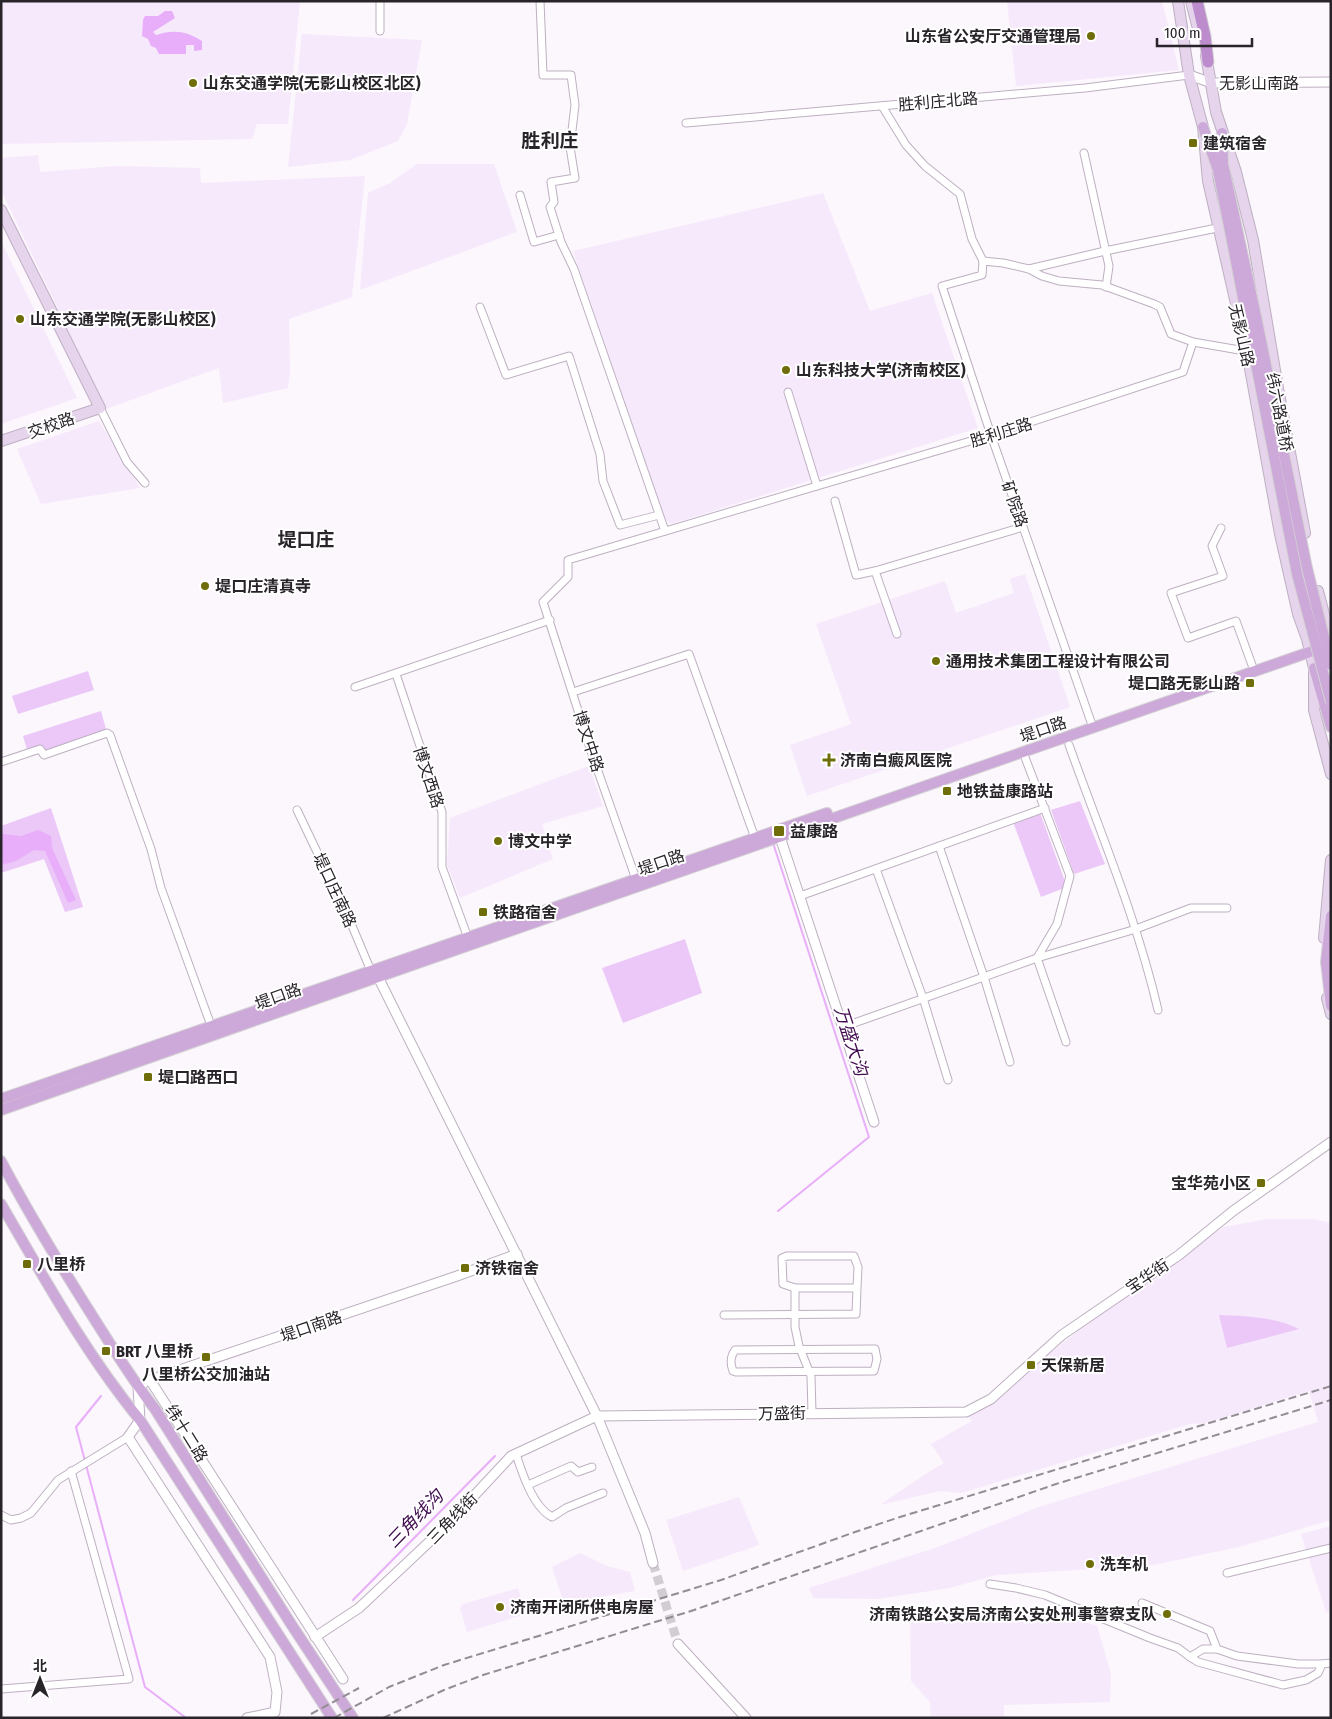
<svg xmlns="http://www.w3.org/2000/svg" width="1332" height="1719" font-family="'Fira Sans Condensed','Noto Sans SC',sans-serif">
	<rect width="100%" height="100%" fill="#fcf6fd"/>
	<!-- built -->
	<g fill="#f7e9fc">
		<polygon points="1,1 300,1 288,124 257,124 252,139 1,144"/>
		<polygon points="1007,1 1162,1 1179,70 1016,86"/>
		<polygon points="302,34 422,40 407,124 398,141 350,160 288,167"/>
		<polygon points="38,155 40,172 116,166 200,168 201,183 365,176 352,297 289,319 290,372 288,388 223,403 219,368 106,409 1,190 1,158"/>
		<polygon points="417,164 494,164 517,232 360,290 368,193 390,183"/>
		<polygon points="823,193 870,311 932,293 978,428 671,524 665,519 573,251"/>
		<polygon points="1,241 77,398 1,424"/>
		<polygon points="99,421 140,488 41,504 17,449"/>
		<polygon points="1025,574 1070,707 807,796 790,745 851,724 816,624 945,581 956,613 1014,593 1010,579"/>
		<polygon points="589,766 603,806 542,824 553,859 460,898 447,865 450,818"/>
		<polygon points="1267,1219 1313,1219 1331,1223 1331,1520 1239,1547 1153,1565 996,1575 950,1588 877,1599 813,1598 809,1588 938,1547 1039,1507 1318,1422 1309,1391 1206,1423 1190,1424 961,1493 940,1491 880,1505 927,1473 944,1463 931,1444 972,1421 967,1415 1053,1351 1123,1295 1224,1227"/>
		<polygon points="739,1497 759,1545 683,1571 666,1520"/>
		<polygon points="1331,1526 1331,1611 1326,1612 1301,1534"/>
		<polygon points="580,1553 607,1566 630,1572 635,1591 564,1603 552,1567"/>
		<polygon points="518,1588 526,1614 467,1632 460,1608 463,1604"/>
		<polygon points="910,1609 1052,1610 1097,1626 1111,1674 1110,1702 1004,1705 1004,1718 931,1718 930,1702 911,1681"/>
	</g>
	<!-- green -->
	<g fill="#ebc8f7">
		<polygon points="88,671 94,690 18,714 12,696"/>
		<polygon points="101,711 107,733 44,755 40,749 28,753 23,736"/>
		<polygon points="1080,801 1105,864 1074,874 1051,810"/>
		<polygon points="51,808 83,907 65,912 44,859 1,873 1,826"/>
		<polygon points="1039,810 1067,887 1041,897 1012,819"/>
		<polygon points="685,939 702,993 623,1023 602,968"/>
		<path d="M1219,1315C1245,1316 1277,1317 1299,1329L1227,1348Z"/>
	</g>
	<!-- water -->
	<g fill="#e8aefa">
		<path d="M165,11H172L175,18L153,32L156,35C173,29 187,31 202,41V50L194,51V45H186V54H159L156,48L151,46L148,39L142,36L143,20L145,16H158Z"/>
		<polygon points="38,830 51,836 52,848 76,900 68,903 45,851 34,850 16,861 1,865 1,836 3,834 21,836"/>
	</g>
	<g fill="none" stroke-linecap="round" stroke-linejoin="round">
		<!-- stream -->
		<g stroke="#e8aefa" stroke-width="2">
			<polyline points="773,843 869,1137 778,1211"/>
			<polyline points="85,1461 76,1427 101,1396"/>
			<polyline points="86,1465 145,1687 186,1718"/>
			<polyline points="353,1600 495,1456"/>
		</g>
		<!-- tertiary-tunnel -->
		<polyline stroke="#d2ccd3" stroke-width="9" stroke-dasharray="9 4.5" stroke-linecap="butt" points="653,1563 678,1644"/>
		<defs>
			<g id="minor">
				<polyline points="540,1 543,75 571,75 575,105 570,147 575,178 551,182 554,202 550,207 561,242 574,269 665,531"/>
				<polyline points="380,31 380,1"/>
				<polyline points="686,123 1085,88 1189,75"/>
				<polyline points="1084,153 1109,266 1106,287"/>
				<polyline points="520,195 534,242 559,235"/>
				<polyline points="983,261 982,275 942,286 991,435 1091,722"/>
				<polyline points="1029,269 1105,251 1217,228"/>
				<polyline points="480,307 506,375 569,356 600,454 603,481 620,525 659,515"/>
				<polyline points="1193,342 1251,352"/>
				<polyline points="788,392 817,486 991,435 1183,372 1193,342 1171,334 1160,307 1154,304 1102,285 1059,281 1042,276 1029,269 1003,263 983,261 972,239 960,194 925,166 906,145 882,106"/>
				<polyline points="100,408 127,462 145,483"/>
				<polyline points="835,501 856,575 875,571"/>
				<polyline points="1221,528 1212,546 1223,576 1171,593 1188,638 1236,621 1252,665"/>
				<polyline points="897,634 875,571 1023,527"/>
				<polyline points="396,674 442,812 442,867 468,938"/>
				<polyline points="355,687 550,620"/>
				<polyline points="573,692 689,654 755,838"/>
				<path d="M1069,745C1100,832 1137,919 1158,1010"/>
				<polyline points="1,762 40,749 44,755 107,733 110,735 151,849 161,888 209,1020"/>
				<polyline points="297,810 350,921 371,971"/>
				<polyline points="939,846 984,977 1010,1062"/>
				<polyline points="876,869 923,998 948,1080"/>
				<polyline points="636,879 594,760 543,602 568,577 568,560 817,486"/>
				<polyline points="800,896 1045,808"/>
				<polyline points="843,1027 1037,958 1057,924 1070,876 1023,752"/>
				<polyline points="1066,1042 1037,958 1136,929 1191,908 1227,908"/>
				<polyline points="795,1288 795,1327 799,1346 811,1376 812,1413"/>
				<polyline points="724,1315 856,1314 857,1288 795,1288 783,1284 782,1258 787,1256 854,1256 858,1267 857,1288"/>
				<path d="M875,1349L877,1359L874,1371L736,1372L733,1371C730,1363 730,1357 735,1350Z"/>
				<path d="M516,1454C522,1473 533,1507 552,1517L566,1508L603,1493"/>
				<polyline points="528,1485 571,1466 578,1472 592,1467"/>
				<polyline points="1,1515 11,1520 21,1518 31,1513 58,1480 128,1437"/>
				<polyline points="1227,1573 1331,1548"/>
				<polyline points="990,1584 1016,1588 1045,1595 1150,1638 1178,1648 1190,1657 1203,1649 1217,1649 1237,1656 1298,1664 1322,1664"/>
				<polyline points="1142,1603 1210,1631 1217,1649"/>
				<polyline points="1190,1657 1198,1662 1283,1685 1306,1680 1318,1673 1322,1664 1331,1663"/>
				<polyline points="1,1689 129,1679 71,1471"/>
			</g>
			<g id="tertiary">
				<polyline points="1189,75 1212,83 1331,82"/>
				<polyline points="780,837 874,1122"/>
				<polyline points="373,973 378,977 597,1416 645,1533 653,1563"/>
				<polyline points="150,1380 343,1679"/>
				<polyline points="315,1637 359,1608 444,1528 511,1456 597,1416 966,1412 991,1399 1062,1335 1179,1255 1233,1211 1331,1142"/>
				<polyline points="678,1644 746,1718"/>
				<polyline points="247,1718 275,1712 277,1692 270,1657 128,1437 140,1420 138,1387 147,1381 457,1276 517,1254"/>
			</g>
			<g id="secondary">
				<polyline points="1178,1 1189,75 1203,127 1208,181 1247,352 1280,534 1298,614 1307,639 1314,668 1314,710 1331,774"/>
				<polyline points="1191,1 1197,25"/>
				<polyline points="1206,56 1216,112 1236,172 1253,240 1278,388 1305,533"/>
				<polyline points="1,210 100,408 1,441"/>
				<polyline points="1318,591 1331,641"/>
				<polyline points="1324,938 1331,860"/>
				<polyline points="1327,998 1331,1014"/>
			</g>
			<g id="primary">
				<polyline points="1314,668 1331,727"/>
				<polyline points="1331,916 1326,962 1331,1006"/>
				<polyline points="1,1099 827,813"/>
				<polyline points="1,1110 378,977 1324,647"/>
				<path d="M1,1161C30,1216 62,1268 95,1320C114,1350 133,1381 155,1409L291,1624L353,1718"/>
				<path d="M1,1204C44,1278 86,1354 140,1420L332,1718"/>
			</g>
			<polyline id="trunk" points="1197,1 1205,36 1208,62"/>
		</defs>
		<!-- minor casing -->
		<use href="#minor" stroke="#bdb0c1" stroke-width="9"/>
		<!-- tertiary casing -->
		<use href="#tertiary" stroke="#bdb0c1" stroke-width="11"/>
		<!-- secondary casing -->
		<use href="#secondary" stroke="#bdb0c1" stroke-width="12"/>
		<!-- primary casing -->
		<use href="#primary" stroke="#d4d3d4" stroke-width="12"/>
		<!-- trunk casing -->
		<use href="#trunk" stroke="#d4d3d4" stroke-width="13"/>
		<!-- minor -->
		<use href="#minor" stroke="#fff" stroke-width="7"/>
		<!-- tertiary -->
		<use href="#tertiary" stroke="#fff" stroke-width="9"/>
		<!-- secondary -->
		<use href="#secondary" stroke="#e6d4ec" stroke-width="10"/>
		<!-- primary -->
		<use href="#primary" stroke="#cda9d9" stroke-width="10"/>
		<!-- trunk -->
		<use href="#trunk" stroke="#bc8ccc" stroke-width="11"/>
		<!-- rail -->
		<g stroke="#928d93" stroke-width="2" stroke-dasharray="8 4" stroke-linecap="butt">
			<polyline points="311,1714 359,1688"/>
			<polyline points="334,1718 389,1687 444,1665 721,1580 855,1532 900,1517 1331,1386"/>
			<polyline points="383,1718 444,1690 483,1675 691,1611 1056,1484 1331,1400"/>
		</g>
		<defs>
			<g id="primary-bridge">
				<polyline points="1203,127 1218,170 1297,574 1331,702"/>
				<polyline points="1222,133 1223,164 1256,316 1307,568 1331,665"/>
			</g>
		</defs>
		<!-- primary-bridge casing -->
		<use href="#primary-bridge" stroke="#d4d3d4" stroke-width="12" stroke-linecap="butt"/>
		<!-- primary-bridge -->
		<use href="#primary-bridge" stroke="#cda9d9" stroke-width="10"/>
	</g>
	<!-- markers -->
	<g fill="#6f6c0a" stroke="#fff" stroke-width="2">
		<circle cx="1091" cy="36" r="5"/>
		<circle cx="193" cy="83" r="5"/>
		<rect x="1188" y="138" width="10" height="10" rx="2.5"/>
		<circle cx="20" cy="319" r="5"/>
		<circle cx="786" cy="370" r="5"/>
		<circle cx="205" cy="586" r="5"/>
		<circle cx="936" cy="661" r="5"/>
		<rect x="1245" y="678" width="10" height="10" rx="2.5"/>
		<path d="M826.5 752.5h5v5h5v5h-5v5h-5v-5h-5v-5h5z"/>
		<rect x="942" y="786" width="10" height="10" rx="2.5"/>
		<rect x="773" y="825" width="12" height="12" rx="2.5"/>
		<circle cx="498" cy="841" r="5"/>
		<rect x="478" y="907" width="10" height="10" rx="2.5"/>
		<rect x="143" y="1072" width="10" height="10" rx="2.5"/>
		<rect x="1256" y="1178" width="10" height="10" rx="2.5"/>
		<rect x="22" y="1259" width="10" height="10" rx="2.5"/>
		<rect x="460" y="1263" width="10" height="10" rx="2.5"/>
		<rect x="101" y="1346" width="10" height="10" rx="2.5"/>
		<rect x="201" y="1352" width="10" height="10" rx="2.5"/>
		<rect x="1026" y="1360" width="10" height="10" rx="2.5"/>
		<circle cx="1090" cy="1564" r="5"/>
		<circle cx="500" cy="1607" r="5"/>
		<circle cx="1167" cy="1614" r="5"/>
	</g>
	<g text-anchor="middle" stroke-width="4" stroke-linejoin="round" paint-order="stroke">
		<!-- poi labels -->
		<g font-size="16" font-weight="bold" fill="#29242a" stroke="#fff" text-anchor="start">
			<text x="1081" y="42" text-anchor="end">山东省公安厅交通管理局</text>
			<text x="203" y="89">山东交通学院(无影山校区北区)</text>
			<text x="1203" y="149">建筑宿舍</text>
			<text x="30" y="325">山东交通学院(无影山校区)</text>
			<text x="796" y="376">山东科技大学(济南校区)</text>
			<text x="215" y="592">堤口庄清真寺</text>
			<text x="946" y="667">通用技术集团工程设计有限公司</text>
			<text x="1240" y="689" text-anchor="end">堤口路无影山路</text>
			<text x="840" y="766">济南白癜风医院</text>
			<text x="957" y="797">地铁益康路站</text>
			<text x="790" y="837">益康路</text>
			<text x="508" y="847">博文中学</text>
			<text x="493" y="918">铁路宿舍</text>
			<text x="158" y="1083">堤口路西口</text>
			<text x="1251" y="1189" text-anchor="end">宝华苑小区</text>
			<text x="37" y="1270">八里桥</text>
			<text x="475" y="1274">济铁宿舍</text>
			<text x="116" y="1357">BRT 八里桥</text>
			<text x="1041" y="1371">天保新居</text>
			<text x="206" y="1380" text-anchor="middle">八里桥公交加油站</text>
			<text x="1100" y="1570">洗车机</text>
			<text x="510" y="1613">济南开闭所供电房屋</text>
			<text x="1157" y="1620" text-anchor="end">济南铁路公安局济南公安处刑事警察支队</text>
		</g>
		<!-- street labels -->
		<g font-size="16" fill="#29242a" stroke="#fff">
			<text x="1259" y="89">无影山南路</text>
			<text transform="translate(938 101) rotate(-5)" y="6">胜利庄北路</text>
			<text transform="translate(1242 335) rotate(77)" y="6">无影山路</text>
			<text transform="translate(1280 412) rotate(79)" y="6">纬六路道桥</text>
			<text transform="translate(51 425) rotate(-19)" y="6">交校路</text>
			<text transform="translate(1001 432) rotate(-17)" y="6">胜利庄路</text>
			<text transform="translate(1015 504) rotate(70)" y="6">矿院路</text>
			<text transform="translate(1043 729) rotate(-19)" y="6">堤口路</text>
			<text transform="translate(589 741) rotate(72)" y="6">博文中路</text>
			<text transform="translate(429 777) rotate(72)" y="6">博文西路</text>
			<text transform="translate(661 862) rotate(-19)" y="6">堤口路</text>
			<text transform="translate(335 890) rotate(65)" y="6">堤口庄南路</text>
			<text transform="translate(278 996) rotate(-20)" y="6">堤口路</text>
			<text transform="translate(1147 1276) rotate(-34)" y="6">宝华街</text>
			<text transform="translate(311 1326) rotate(-19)" y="6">堤口南路</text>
			<text transform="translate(782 1413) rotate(-1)" y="6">万盛街</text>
			<text transform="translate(187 1433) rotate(58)" y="6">纬十二路</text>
			<text transform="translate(452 1518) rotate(-46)" y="6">三角线街</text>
		</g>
		<!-- water labels -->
		<g font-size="18" font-style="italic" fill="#410c50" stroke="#fff">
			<text transform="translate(851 1041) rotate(72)" y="6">万盛大沟</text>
			<text transform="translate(415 1519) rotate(-46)" y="6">三角线沟</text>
		</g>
		<!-- quarter labels -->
		<g font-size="19" font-weight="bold" fill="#29242a" stroke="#fff">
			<text x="550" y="147">胜利庄</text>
			<text x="306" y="546">堤口庄</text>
		</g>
	</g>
	<!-- border -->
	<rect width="1332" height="1719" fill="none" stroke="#29242a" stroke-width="5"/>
	<!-- north arrow -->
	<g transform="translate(40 1679)" stroke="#ffffff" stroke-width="4" paint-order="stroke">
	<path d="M0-4L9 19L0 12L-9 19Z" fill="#29242a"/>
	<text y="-8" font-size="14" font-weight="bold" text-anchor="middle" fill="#29242a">北</text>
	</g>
	<!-- scale -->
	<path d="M1157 38v8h95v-8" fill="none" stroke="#29242a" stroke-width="2.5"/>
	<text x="1164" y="38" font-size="15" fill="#29242a" stroke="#ffffff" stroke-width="4" paint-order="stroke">100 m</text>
</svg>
